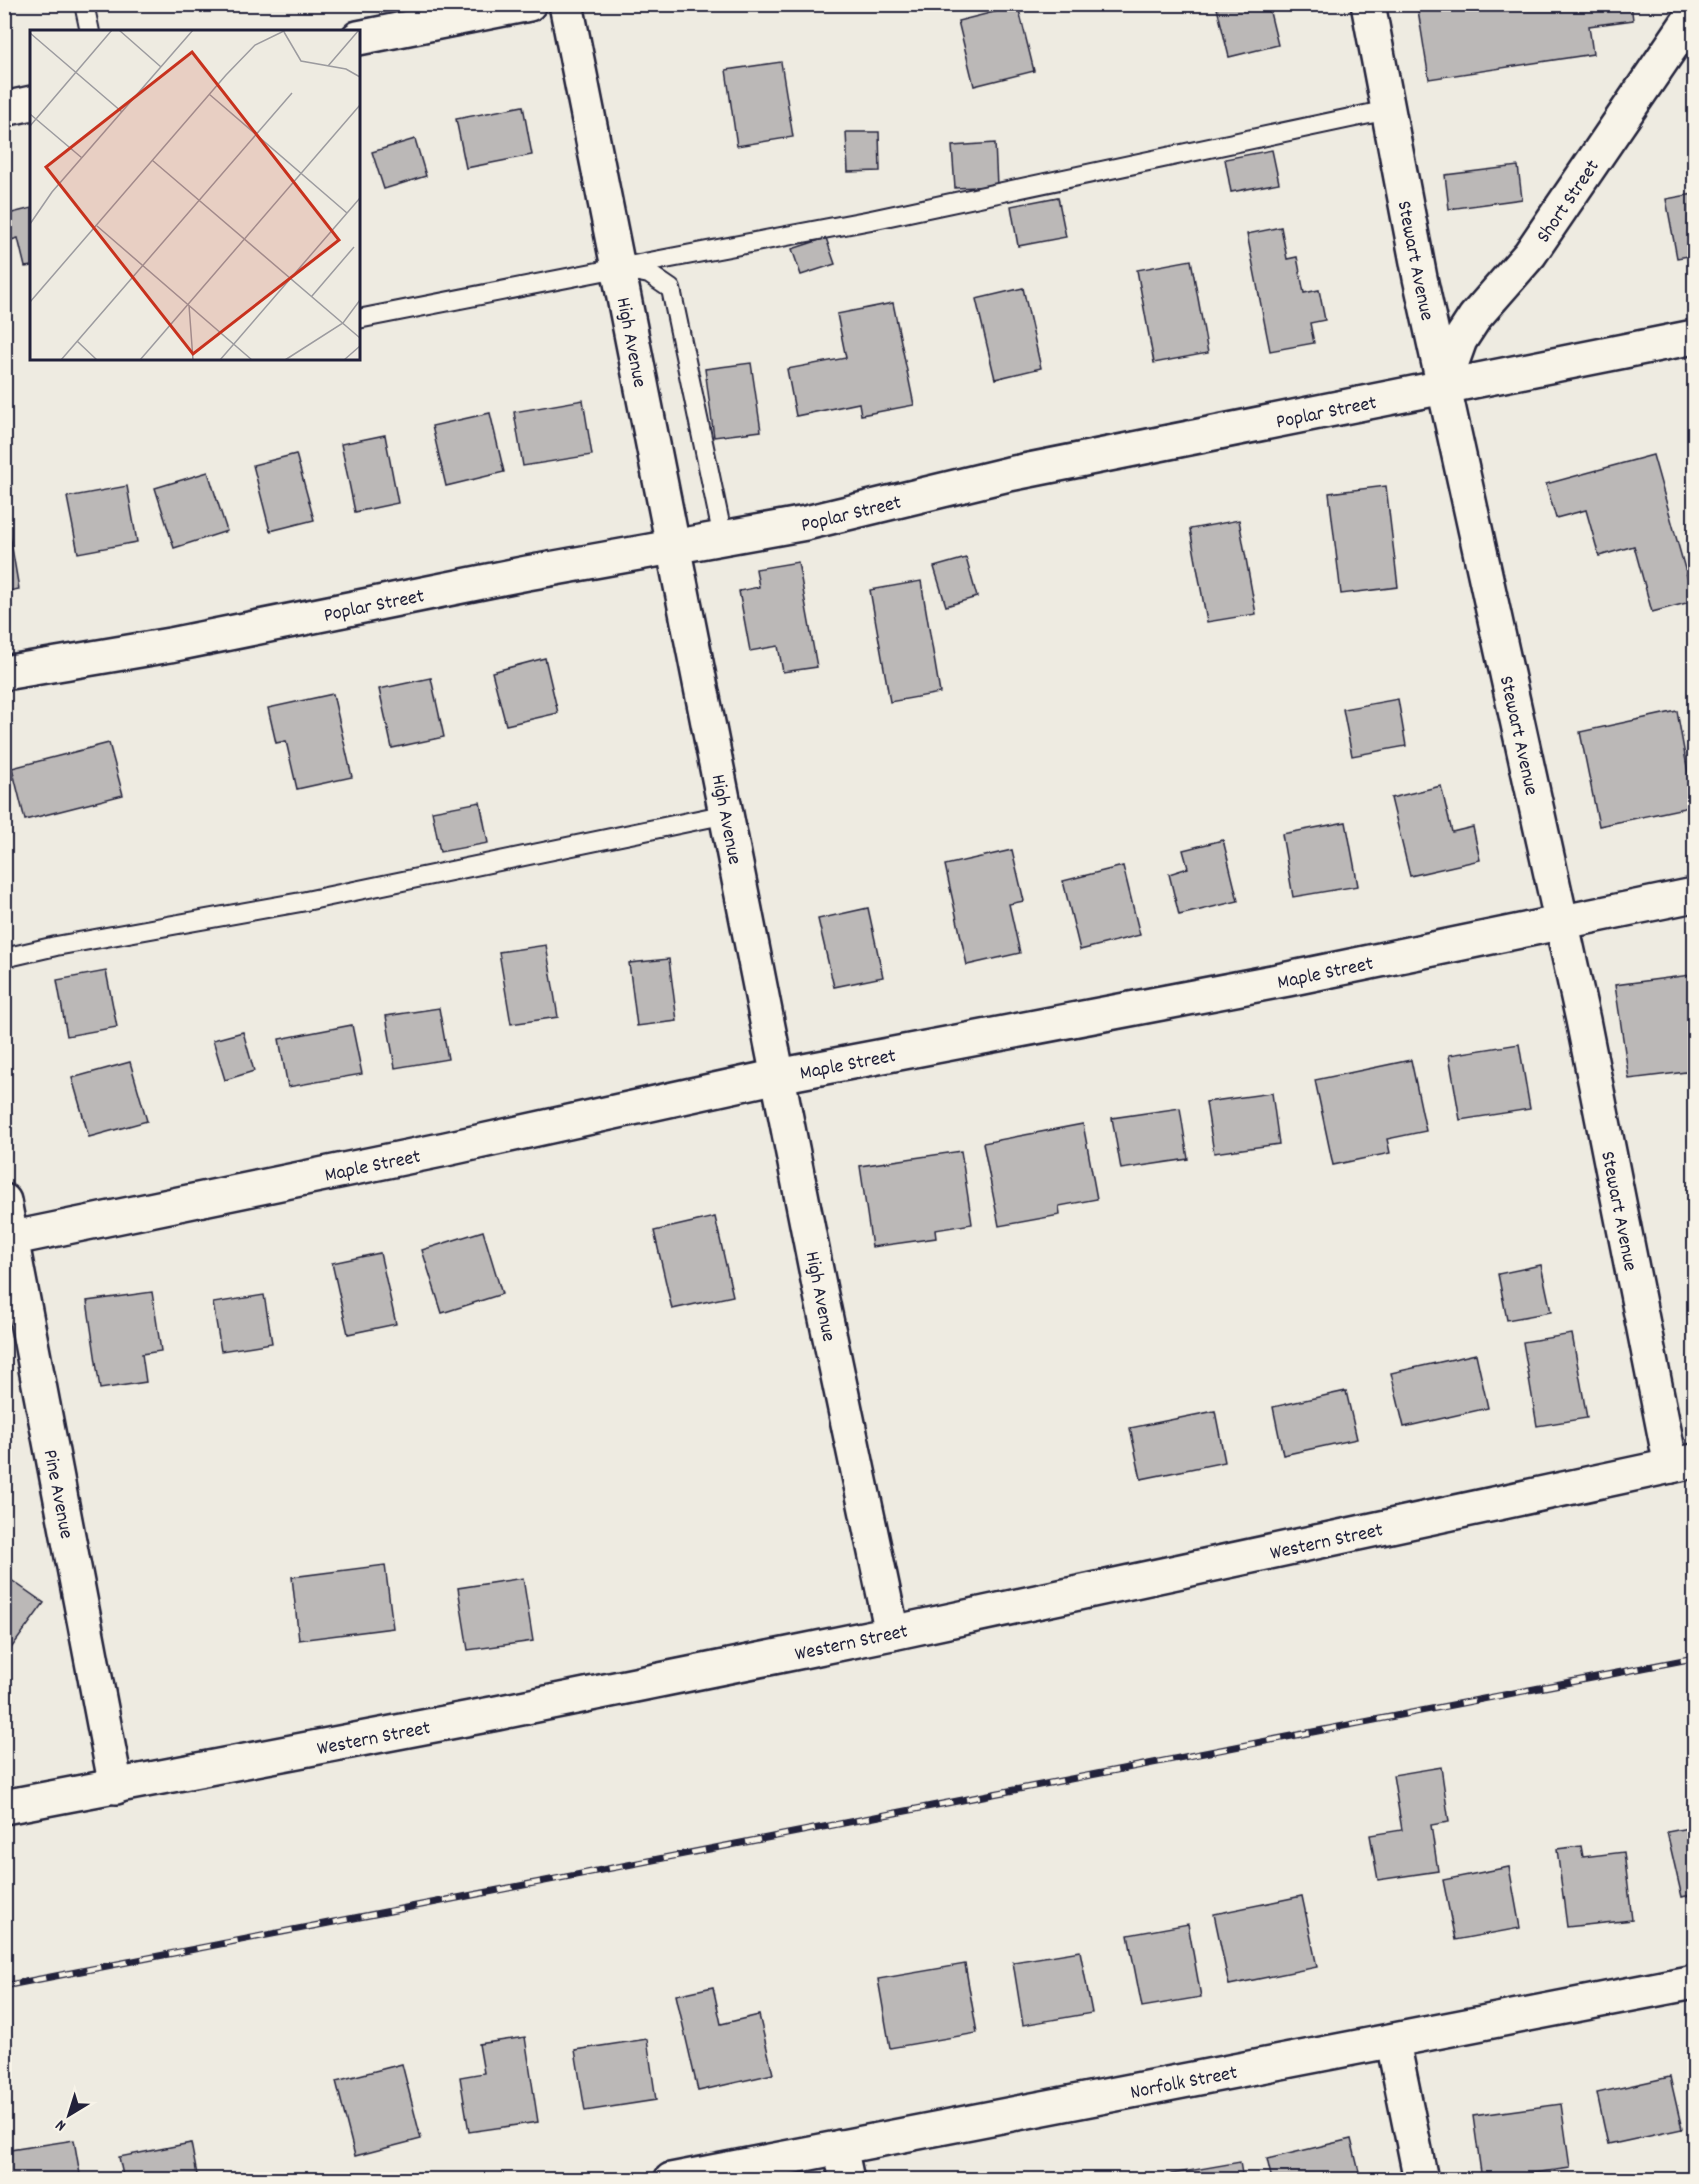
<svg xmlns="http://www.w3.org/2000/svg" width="1699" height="2184" font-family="Dekko,sans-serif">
	<rect width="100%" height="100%" fill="#eeebe1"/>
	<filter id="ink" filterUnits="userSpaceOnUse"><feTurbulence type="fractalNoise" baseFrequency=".0167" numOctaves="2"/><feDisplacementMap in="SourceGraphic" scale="12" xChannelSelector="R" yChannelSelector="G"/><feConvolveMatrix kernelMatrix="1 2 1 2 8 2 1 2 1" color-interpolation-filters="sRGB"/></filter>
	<g filter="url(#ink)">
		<!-- building -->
		<g fill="#bbb8b7" stroke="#22223b" stroke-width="1.5">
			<polygon points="1216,4 1268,4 1278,45 1229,57"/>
			<polygon points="1417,4 1631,4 1633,20 1589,26 1593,54 1429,79"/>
			<polygon points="1018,6 1034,71 974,86 958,21"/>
			<polygon points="781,62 793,137 737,146 726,70"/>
			<polygon points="523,106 532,155 466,168 456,119"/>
			<polygon points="846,132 879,132 880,171 848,172"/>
			<polygon points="415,139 426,176 384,189 372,152"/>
			<polygon points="995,143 997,186 955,188 952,146"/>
			<polygon points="1272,150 1279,183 1231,192 1225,159"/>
			<polygon points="1518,166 1522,199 1449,209 1445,175"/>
			<polygon points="1694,194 1694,255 1677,258 1666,199"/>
			<polygon points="1058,197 1066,237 1018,246 1011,206"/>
			<polygon points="32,208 32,266 25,267 18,238 5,242 4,215"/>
			<polygon points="1281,227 1287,259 1297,257 1304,293 1319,290 1325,320 1310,323 1314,343 1270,351 1247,234"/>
			<polygon points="826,238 835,264 801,275 792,249"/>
			<polygon points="1191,260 1208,353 1154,363 1137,270"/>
			<polygon points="1023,288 1041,368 995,379 976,299"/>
			<polygon points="893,303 914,405 861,415 859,403 796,416 787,369 846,358 837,314"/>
			<polygon points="751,363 761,431 714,437 705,369"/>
			<polygon points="583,400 592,455 523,466 514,412"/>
			<polygon points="490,413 504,472 446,486 432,426"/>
			<polygon points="385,435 398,503 355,512 341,444"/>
			<polygon points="296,454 314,520 270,531 253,465"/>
			<polygon points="1653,455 1694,601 1652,612 1634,546 1599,556 1586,510 1556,518 1546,484"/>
			<polygon points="208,472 227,531 174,548 155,488"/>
			<polygon points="127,486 137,542 78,553 67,497"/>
			<polygon points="1386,486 1398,587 1341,594 1329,493"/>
			<polygon points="7,518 19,589 4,592 4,519"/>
			<polygon points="1239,520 1256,614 1207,622 1190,529"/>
			<polygon points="966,558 977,597 946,606 934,567"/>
			<polygon points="798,562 817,667 783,672 778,646 750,651 739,591 759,587 756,569"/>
			<polygon points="921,581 940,693 890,702 870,590"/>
			<polygon points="545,658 558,713 506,725 492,672"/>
			<polygon points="431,678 444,737 392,748 379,689"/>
			<polygon points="333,694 352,777 297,789 286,741 276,743 268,708"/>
			<polygon points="1398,699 1406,746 1352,756 1343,709"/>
			<polygon points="1677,711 1694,806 1599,826 1580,732"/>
			<polygon points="109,743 123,795 25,820 12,768"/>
			<polygon points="1441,786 1452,832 1473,827 1480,860 1410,876 1391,798"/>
			<polygon points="480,802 488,843 440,852 432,811"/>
			<polygon points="1346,822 1358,886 1293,897 1282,834"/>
			<polygon points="1223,840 1238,901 1179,915 1169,874 1188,868 1183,850"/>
			<polygon points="1012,850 1024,901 1009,904 1020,953 967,965 945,865"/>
			<polygon points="1123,866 1140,935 1080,950 1063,881"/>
			<polygon points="868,908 883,977 834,987 818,919"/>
			<polygon points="546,945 558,1017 511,1024 499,952"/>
			<polygon points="669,959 677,1021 637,1026 629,963"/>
			<polygon points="106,971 117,1027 67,1036 57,980"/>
			<polygon points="1690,975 1694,1008 1694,1071 1629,1079 1615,985"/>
			<polygon points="439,1008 448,1059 395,1068 386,1016"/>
			<polygon points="352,1025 362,1074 288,1087 279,1039"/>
			<polygon points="243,1032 254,1071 225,1080 213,1040"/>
			<polygon points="1519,1044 1530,1109 1460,1120 1449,1055"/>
			<polygon points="1411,1060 1426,1131 1387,1139 1390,1153 1333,1165 1315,1080"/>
			<polygon points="130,1062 147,1121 89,1137 72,1078"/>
			<polygon points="1272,1093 1279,1144 1214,1153 1206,1102"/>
			<polygon points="1180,1108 1188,1159 1121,1169 1112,1118"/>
			<polygon points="1083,1124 1097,1199 1059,1206 1060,1215 999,1226 983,1143"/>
			<polygon points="961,1151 972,1224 935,1230 936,1238 872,1247 860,1166"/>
			<polygon points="715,1217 733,1296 672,1309 654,1231"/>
			<polygon points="483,1231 502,1294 442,1313 422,1250"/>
			<polygon points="380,1253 396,1324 348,1334 332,1263"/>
			<polygon points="1541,1265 1551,1312 1507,1320 1498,1274"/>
			<polygon points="152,1292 161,1351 142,1354 146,1382 100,1389 87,1301"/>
			<polygon points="264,1295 272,1343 221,1351 213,1303"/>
			<polygon points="1572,1334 1587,1418 1537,1426 1523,1342"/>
			<polygon points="1476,1354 1488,1408 1404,1427 1391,1373"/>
			<polygon points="1346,1391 1357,1439 1283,1455 1273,1407"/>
			<polygon points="1215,1411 1225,1462 1141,1479 1130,1428"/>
			<polygon points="385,1565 393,1628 299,1640 292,1577"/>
			<polygon points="4,1575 44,1603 4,1658"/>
			<polygon points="523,1578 533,1641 468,1650 458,1588"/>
			<polygon points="1441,1767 1449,1822 1431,1825 1438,1871 1378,1880 1370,1835 1402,1830 1393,1775"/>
			<polygon points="1694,1827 1694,1894 1682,1897 1667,1832"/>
			<polygon points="1581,1846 1583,1857 1624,1852 1632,1920 1567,1927 1557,1849"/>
			<polygon points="1509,1867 1520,1928 1455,1940 1443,1880"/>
			<polygon points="1302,1896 1317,1967 1229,1985 1214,1914"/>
			<polygon points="1188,1924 1201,1997 1142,2007 1128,1935"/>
			<polygon points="1080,1951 1092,2013 1023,2025 1013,1962"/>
			<polygon points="965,1964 977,2033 890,2048 878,1979"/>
			<polygon points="713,1987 721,2024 759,2015 773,2074 698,2091 676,1995"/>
			<polygon points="525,2037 538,2122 469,2132 460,2077 484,2073 479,2044"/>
			<polygon points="647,2039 656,2100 585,2111 575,2050"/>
			<polygon points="402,2064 421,2139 355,2156 336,2081"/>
			<polygon points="1670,2077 1682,2129 1608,2145 1597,2093"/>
			<polygon points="1561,2104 1570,2168 1482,2180 1473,2116"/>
			<polygon points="1351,2139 1361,2180 1272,2180 1267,2159"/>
			<polygon points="74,2140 81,2180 5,2180 4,2151"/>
			<polygon points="191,2143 198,2180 124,2180 119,2157"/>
			<polygon points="1240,2162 1243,2180 1172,2180 1171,2174"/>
		</g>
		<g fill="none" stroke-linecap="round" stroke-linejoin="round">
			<defs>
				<g id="service">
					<polyline points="84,4 90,32"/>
					<polyline points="618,268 871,220 1388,110"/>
					<polyline points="358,319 618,268 649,274 671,289 723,538"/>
					<polyline points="4,958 56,946 301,902 727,814"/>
				</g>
				<g id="minor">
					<path id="s1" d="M1368,4L1420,278L1583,1020L1671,1466"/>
					<path id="s2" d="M1443,387L1460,340L1475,317L1530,254L1694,13"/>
					<path id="s3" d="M4,673L170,645L527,573L806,523L1009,474L1694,337"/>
					<path id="s4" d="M4,1201L116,1787"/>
					<path id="s5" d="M4,1240L446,1149L778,1076L1288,979L1694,895"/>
					<path id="s6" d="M892,1633L1694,1461"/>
					<polyline points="1393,2042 1421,2180"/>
					<polyline points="840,2147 847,2180"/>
					<path id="s7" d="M671,2180L1694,1982"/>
				</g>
				<g id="tertiary">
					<polyline points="358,38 529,4"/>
					<polyline points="4,109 32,103"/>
					<path id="s8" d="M4,1807L497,1713L892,1633L821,1295L566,4"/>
				</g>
			</defs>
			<!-- service casing -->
			<use href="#service" stroke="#22223b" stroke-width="22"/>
			<!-- minor casing -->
			<use href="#minor" stroke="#22223b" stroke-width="38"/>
			<!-- tertiary casing -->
			<use href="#tertiary" stroke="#22223b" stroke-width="38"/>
			<!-- service -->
			<use href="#service" stroke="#f7f3e8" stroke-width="18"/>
			<!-- minor -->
			<use href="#minor" stroke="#f7f3e8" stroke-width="33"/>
			<!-- tertiary -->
			<use href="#tertiary" stroke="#f7f3e8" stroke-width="33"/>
			<defs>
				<polyline id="rail" points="4,1986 1694,1658"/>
			</defs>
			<!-- rail casing -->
			<use href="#rail" stroke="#22223b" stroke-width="7"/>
			<!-- rail -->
			<use href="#rail" stroke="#f7f3e8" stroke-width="4.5" stroke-dasharray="14" stroke-linecap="butt"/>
		</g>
	</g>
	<g text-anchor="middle" stroke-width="5" stroke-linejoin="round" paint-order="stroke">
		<!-- street labels -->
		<g font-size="20" fill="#22223b" stroke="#f7f3e8">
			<text dy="7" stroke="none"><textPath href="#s2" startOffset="226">Short Street</textPath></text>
			<text dy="7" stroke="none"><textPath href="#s1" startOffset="261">Stewart Avenue</textPath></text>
			<text transform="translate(633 342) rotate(79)" y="7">High Avenue</text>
			<text dy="7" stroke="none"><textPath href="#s3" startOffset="1348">Poplar Street</textPath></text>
			<text dy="7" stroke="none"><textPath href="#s3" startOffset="862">Poplar Street</textPath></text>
			<text dy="7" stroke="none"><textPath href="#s3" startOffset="376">Poplar Street</textPath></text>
			<text dy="7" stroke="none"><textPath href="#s1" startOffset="747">Stewart Avenue</textPath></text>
			<text transform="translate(728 819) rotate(79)" y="7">High Avenue</text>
			<text dy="7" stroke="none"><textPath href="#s5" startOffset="1348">Maple Street</textPath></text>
			<text dy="7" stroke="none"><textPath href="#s5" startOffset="862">Maple Street</textPath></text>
			<text dy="7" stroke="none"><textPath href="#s5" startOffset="376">Maple Street</textPath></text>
			<text dy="7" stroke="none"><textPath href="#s1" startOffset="1233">Stewart Avenue</textPath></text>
			<text transform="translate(822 1296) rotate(79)" y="7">High Avenue</text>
			<text dy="7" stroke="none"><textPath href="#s4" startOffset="298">Pine Avenue</textPath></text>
			<text dy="7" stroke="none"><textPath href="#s6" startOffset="444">Western Street</textPath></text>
			<text transform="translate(851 1641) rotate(-12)" y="7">Western Street</text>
			<text dy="7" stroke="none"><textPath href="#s8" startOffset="376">Western Street</textPath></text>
			<text dy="7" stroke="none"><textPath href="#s7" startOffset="522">Norfolk Street</textPath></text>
		</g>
	</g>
	<!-- overview -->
	<g transform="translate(30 30)">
		<rect width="330" height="330" fill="#eeebe1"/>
		<path fill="none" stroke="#9c9b9f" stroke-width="1.5" d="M89,0L131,37M254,2L271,31L316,39L330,47M0,3L92,82M298,36L329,0M179,64L317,183M0,84L52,128M0,96L82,0M122,130L330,308M0,194L22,162L163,0M67,196L222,330M282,266L324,217M0,272L196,45L225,15L256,0M159,275L163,330M47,311L67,330M31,330L262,63M110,330L330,75M190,330L330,168M255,330L313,293L330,270M314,330L330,316"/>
		<path fill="#c8321e" fill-opacity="0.15" stroke="#c8321e" stroke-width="3" d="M162,22L309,210L163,324L16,137Z"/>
		<rect width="330" height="330" fill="none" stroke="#22223b" stroke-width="3"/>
	</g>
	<!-- margin -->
	<rect width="1699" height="2184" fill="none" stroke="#f7f3e8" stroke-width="24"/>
	<rect x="12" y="12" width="1675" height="2160" fill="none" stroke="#22223b" stroke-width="2" filter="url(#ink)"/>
	<!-- north arrow -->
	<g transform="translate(69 2115) rotate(218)" stroke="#f7f3e8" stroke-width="4.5" paint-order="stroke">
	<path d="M0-4.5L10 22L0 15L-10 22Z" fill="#22223b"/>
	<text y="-9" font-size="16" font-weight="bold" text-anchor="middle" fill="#22223b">N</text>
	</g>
</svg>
